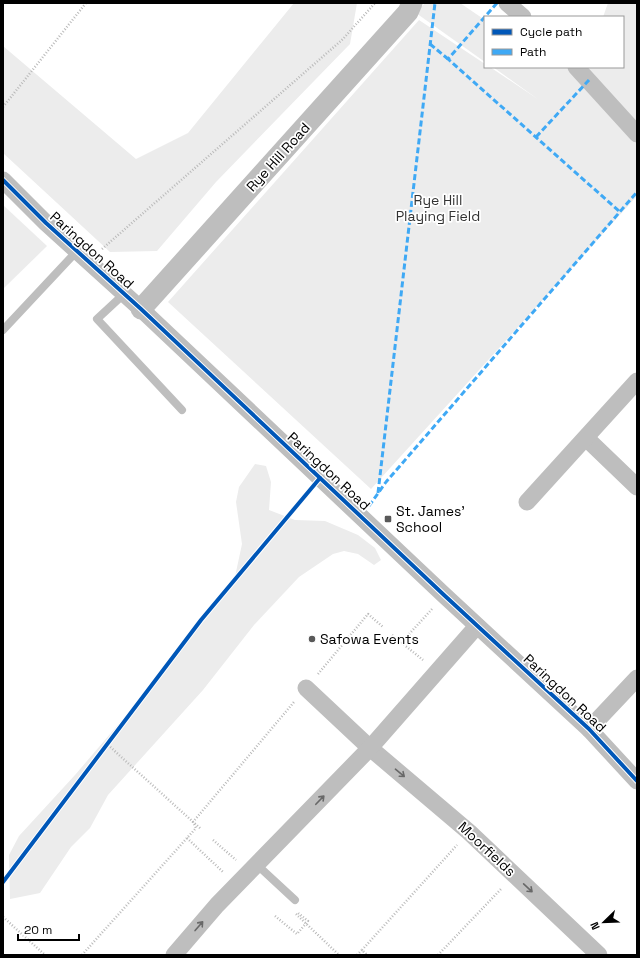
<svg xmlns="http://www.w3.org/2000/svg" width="640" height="958" font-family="'Space Grotesk',sans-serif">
	<rect width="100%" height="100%" fill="#fff"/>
	<!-- green -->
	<g fill="#ececec">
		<polygon points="294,3 357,3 350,44 216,182 157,251 110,252 3,153 3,46 136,159 188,133"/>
		<polygon points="425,3 460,3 485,20 485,62 416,13"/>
		<polygon points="608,3 637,3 637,196 371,489 168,302 419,20 485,64 485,67 490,67 539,100 493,67 623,67 623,17 603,17"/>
		<polygon points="3,205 47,246 3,289"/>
		<polygon points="255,464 266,466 271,482 269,510 295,520 325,521 358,535 375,548 381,560 374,565 358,554 344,551 333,554 299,577 254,625 203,690 108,795 90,828 71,847 40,893 10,899 9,855 19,836 75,775 164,671 197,624 233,586 242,544 236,502 239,487"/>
	</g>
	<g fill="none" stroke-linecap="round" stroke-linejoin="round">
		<!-- path -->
		<g stroke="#b9b9b9" stroke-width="2.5" stroke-dasharray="1 2" stroke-linecap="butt">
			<polyline points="3,107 86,3"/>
			<polyline points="102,249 343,39 375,3"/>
			<polyline points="392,635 423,660"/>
			<polyline points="401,643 432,609"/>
			<polyline points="318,674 368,614 383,627"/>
			<polyline points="108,745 201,829"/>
			<polyline points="187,838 223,872"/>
			<polyline points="213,840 236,860"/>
			<polyline points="296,914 339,955"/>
			<polyline points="275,916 297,934 308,921 298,913"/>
			<polyline points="3,917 45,955"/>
			<polyline points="362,950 457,845"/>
			<polyline points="82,955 196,828 193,822 294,702"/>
			<polyline points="357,955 362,950 367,955"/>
			<polyline points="438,955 502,888"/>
		</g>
		<!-- service -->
		<g stroke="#bebebe" stroke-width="8">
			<polyline points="124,294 97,319 182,410"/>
			<polyline points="3,330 77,251"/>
			<polyline points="256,864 295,900"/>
		</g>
		<!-- minor -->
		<g stroke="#bebebe" stroke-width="17">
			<polyline points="507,3 523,17"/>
			<polyline points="576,67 637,134"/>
			<polyline points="3,180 46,223 141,309 444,595 589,729 637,781"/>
			<polyline points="586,438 637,487"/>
			<polyline points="527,502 637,381"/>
			<polyline points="306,688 370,748 469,832 599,955"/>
			<polyline points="589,729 637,678"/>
			<polyline points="174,955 217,905 370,748 477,626"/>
		</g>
		<!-- tertiary -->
		<polyline stroke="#bebebe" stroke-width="21" points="141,309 408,12 412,3"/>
		<!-- quiet -->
		<g stroke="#3fa9f5" stroke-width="3" stroke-dasharray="6 3" stroke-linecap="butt">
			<polyline points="497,3 448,59 620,212"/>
			<polyline points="430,44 448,59"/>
			<polyline points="536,137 589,80"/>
			<polyline points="378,493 435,3"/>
			<polyline points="369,506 386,482 637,192"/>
		</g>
		<defs>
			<g id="cycleway">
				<polyline points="3,180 46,223 141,309 444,595 589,729 637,781"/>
				<polyline points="3,882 201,620 320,478"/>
			</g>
		</defs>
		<!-- cycleway casing -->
		<use href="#cycleway" stroke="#fff" stroke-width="6"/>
		<!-- cycleway -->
		<use href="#cycleway" stroke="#0057b8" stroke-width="4"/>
	</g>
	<!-- one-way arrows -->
	<defs><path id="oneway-shaft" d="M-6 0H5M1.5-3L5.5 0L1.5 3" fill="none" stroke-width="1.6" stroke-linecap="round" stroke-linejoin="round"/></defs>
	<g stroke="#686868">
		<use href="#oneway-shaft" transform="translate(400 773) rotate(40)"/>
		<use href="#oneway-shaft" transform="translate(320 800) rotate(-46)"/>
		<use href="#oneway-shaft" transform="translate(528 888) rotate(43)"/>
		<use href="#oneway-shaft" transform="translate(199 926) rotate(-49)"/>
	</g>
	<!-- markers -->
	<g fill="#595959" stroke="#fff" stroke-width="1.5">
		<rect x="384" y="515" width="8" height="8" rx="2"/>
		<circle cx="312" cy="639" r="4"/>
	</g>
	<g text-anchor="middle" stroke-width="3.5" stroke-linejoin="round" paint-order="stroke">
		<!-- street labels -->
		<g font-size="14" fill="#000" stroke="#fff">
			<text transform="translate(278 157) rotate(-48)" y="5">Rye Hill Road</text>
			<text transform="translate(92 250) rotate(42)" y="5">Paringdon Road</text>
			<text transform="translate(329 471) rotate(43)" y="5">Paringdon Road</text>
			<text transform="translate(565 693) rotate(43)" y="5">Paringdon Road</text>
			<text transform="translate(487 849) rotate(43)" y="5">Moorfields</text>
		</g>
		<!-- park labels -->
		<g font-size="14" fill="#333" stroke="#fff">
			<text x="438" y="205">Rye Hill<tspan x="438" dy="16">Playing Field</tspan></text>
		</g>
		<!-- poi labels -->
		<g font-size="14" fill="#000" stroke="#fff" text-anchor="start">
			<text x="396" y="516">St. James'<tspan x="396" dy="16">School</tspan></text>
			<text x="320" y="644">Safowa Events</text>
		</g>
	</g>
	<!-- border -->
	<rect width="640" height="958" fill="none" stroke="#000000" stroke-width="8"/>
	<!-- legend -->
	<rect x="484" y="16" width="140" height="52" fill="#ffffff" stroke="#999999"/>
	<rect x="492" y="29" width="20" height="6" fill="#0057b8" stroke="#999999"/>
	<text x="520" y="36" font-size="12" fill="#000000">Cycle path</text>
	<rect x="492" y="49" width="20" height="6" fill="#3fa9f5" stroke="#999999"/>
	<text x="520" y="56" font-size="12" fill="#000000">Path</text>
	<!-- north arrow -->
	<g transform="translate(604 922) rotate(247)" stroke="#ffffff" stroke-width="3" paint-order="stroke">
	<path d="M0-3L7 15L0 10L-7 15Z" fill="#000000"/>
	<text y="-6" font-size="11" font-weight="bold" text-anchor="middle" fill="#000000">N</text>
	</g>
	<!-- scale -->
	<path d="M18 934v6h61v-6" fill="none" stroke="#000000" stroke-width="2"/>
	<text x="24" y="934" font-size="12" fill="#000000" stroke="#ffffff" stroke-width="3" paint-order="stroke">20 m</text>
</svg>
